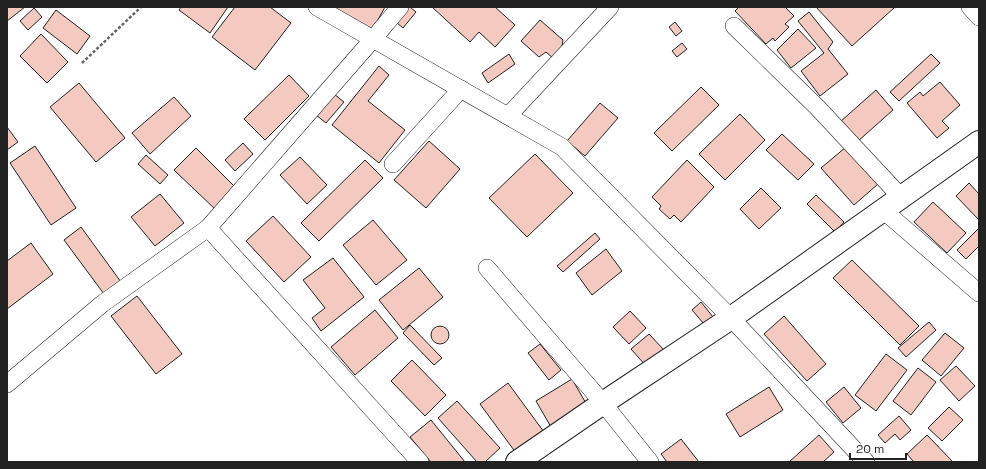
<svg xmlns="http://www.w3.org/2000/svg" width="986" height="469" font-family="'Space Grotesk',sans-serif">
	<rect width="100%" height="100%" fill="#fff"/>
	<!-- building -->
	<g fill="#f3c9c0" stroke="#222">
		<polygon points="7,7 25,7 7,21"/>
		<polygon points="181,7 228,7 210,33 179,10"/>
		<polygon points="235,7 270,7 291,23 255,70 212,37"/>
		<polygon points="319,7 385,7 369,36"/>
		<polygon points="408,7 410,7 416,12 403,28 396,22"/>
		<polygon points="432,7 495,7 515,25 495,47 479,32 470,42"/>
		<polygon points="739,7 785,7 794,16 785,24 789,27 775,41 773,38 766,44 735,11"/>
		<polygon points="816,7 895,7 852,46"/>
		<polygon points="34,8 42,17 28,30 20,21"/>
		<polygon points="56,10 90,36 77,54 43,28"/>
		<polygon points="809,12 833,42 828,49 848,74 820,96 801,71 824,53 798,21"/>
		<polygon points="540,20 563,40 561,51 554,59 546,52 539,57 521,41"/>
		<polygon points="675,22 682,31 676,36 669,27"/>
		<polygon points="798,29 816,48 791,68 777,50"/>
		<polygon points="41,34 68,62 47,83 20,56"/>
		<polygon points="682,43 687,49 677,57 672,51"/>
		<polygon points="509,54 515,64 488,83 482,73"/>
		<polygon points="931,54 940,63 899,101 890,92"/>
		<polygon points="379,66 389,75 368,101 405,130 379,163 332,125"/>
		<polygon points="289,75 309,96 265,140 244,119"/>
		<polygon points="940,82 960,105 942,121 949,128 937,138 907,103 920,92 923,96"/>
		<polygon points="79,83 125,138 96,162 50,107"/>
		<polygon points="701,87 719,105 672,151 654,133"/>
		<polygon points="876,90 893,110 857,142 840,122"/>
		<polygon points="334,94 344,102 326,123 316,115"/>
		<polygon points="174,97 191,116 150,154 132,133"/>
		<polygon points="600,103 618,118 585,156 567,141"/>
		<polygon points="740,114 765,140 725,180 699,154"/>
		<polygon points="7,127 18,142 7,150"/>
		<polygon points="782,134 814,164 798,180 766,150"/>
		<polygon points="429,141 460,169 426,208 394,180"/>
		<polygon points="243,143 253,154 235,171 225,160"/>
		<polygon points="35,146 76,208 51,225 10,163"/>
		<polygon points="846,147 878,184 854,205 821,168"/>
		<polygon points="196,148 237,189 216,210 174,170"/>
		<polygon points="535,154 573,193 527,237 489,198"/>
		<polygon points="146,155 168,175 160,184 138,164"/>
		<polygon points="300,157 327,185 307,204 280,175"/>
		<polygon points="365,160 383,178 319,241 301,223"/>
		<polygon points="687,160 714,187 681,222 674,215 670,219 659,209 661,206 652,197"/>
		<polygon points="969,183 979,194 979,220 956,196"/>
		<polygon points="761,188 781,208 759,229 740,209"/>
		<polygon points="160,194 184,223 155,246 131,217"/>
		<polygon points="816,195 844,222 835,232 807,204"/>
		<polygon points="933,202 966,233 947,253 914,222"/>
		<polygon points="273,216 311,257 284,282 246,241"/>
		<polygon points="373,220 407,260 376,285 343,245"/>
		<polygon points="81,227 121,282 104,294 64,240"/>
		<polygon points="978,229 979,230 979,246 966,259 957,250"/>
		<polygon points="595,233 600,239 563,272 557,266"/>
		<polygon points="31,243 53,274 7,309 7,261"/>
		<polygon points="606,249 622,271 592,295 576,273"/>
		<polygon points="333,258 364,297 321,331 312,318 325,308 303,280"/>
		<polygon points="852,260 919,326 900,345 833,278"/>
		<polygon points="419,268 443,297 403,330 379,300"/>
		<polygon points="137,296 182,354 156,374 111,316"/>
		<polygon points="701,302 713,317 704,324 692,310"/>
		<polygon points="375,310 398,338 355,375 331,347"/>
		<polygon points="630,311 646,328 629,344 613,327"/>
		<polygon points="784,316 826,364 807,381 764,334"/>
		<polygon points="929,322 936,330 906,357 898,348"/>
		<polygon points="410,325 442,358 434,365 403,333"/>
		<circle cx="440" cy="335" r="9"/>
		<polygon points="945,333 964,348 941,376 922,360"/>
		<polygon points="649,334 664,350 646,366 631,349"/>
		<polygon points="540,344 561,370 549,380 528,353"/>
		<polygon points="886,354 907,370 876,411 855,395"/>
		<polygon points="412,360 446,395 425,416 391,381"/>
		<polygon points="956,366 975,386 959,401 940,380"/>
		<polygon points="918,368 936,382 911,415 893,401"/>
		<polygon points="572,379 587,405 551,427 536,401"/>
		<polygon points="508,383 544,432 516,453 480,404"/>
		<polygon points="769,387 783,410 740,437 726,414"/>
		<polygon points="844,387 861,408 843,423 826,402"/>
		<polygon points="457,401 500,448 485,462 477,462 438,418"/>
		<polygon points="949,407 963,420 942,441 928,428"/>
		<polygon points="899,416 911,430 900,440 895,434 885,443 878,435"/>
		<polygon points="431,420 465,462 431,462 410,437"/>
		<polygon points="819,435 834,452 823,462 789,462"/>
		<polygon points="927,435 953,462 914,462 907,454"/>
		<polygon points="681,439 699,462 667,462 661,454"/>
	</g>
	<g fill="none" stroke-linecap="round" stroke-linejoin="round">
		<defs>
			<g id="street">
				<polyline points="317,7 562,147 731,318 866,462"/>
				<polyline points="970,7 979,17"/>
				<polyline points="734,26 817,107 901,197"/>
				<polyline points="508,116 610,7"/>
				<polyline points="393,164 461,89"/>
				<polyline points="883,210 979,293"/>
				<polyline points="208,228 420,462"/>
				<polyline points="487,268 603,403 650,462"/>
				<polyline points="7,384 102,304 208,228 373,39 400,7"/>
			</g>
			<polyline id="secondary" points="517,462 603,403 731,318 979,142"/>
		</defs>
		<!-- street casing -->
		<use href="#street" stroke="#222" stroke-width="18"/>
		<!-- secondary casing -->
		<use href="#secondary" stroke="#222" stroke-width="24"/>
		<!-- path -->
		<polyline stroke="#646464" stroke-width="2.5" stroke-dasharray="3 2" stroke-linecap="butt" points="82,63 141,7"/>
		<!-- street -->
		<use href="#street" stroke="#fff" stroke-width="17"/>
		<!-- secondary -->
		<use href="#secondary" stroke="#fff" stroke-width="22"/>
	</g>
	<!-- border -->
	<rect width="986" height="469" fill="none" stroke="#222222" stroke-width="16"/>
	<!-- scale -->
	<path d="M850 453v6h56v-6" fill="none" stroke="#222222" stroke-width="2"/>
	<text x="856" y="453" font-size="12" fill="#222222" stroke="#ffffff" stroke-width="3" paint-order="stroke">20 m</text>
</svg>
